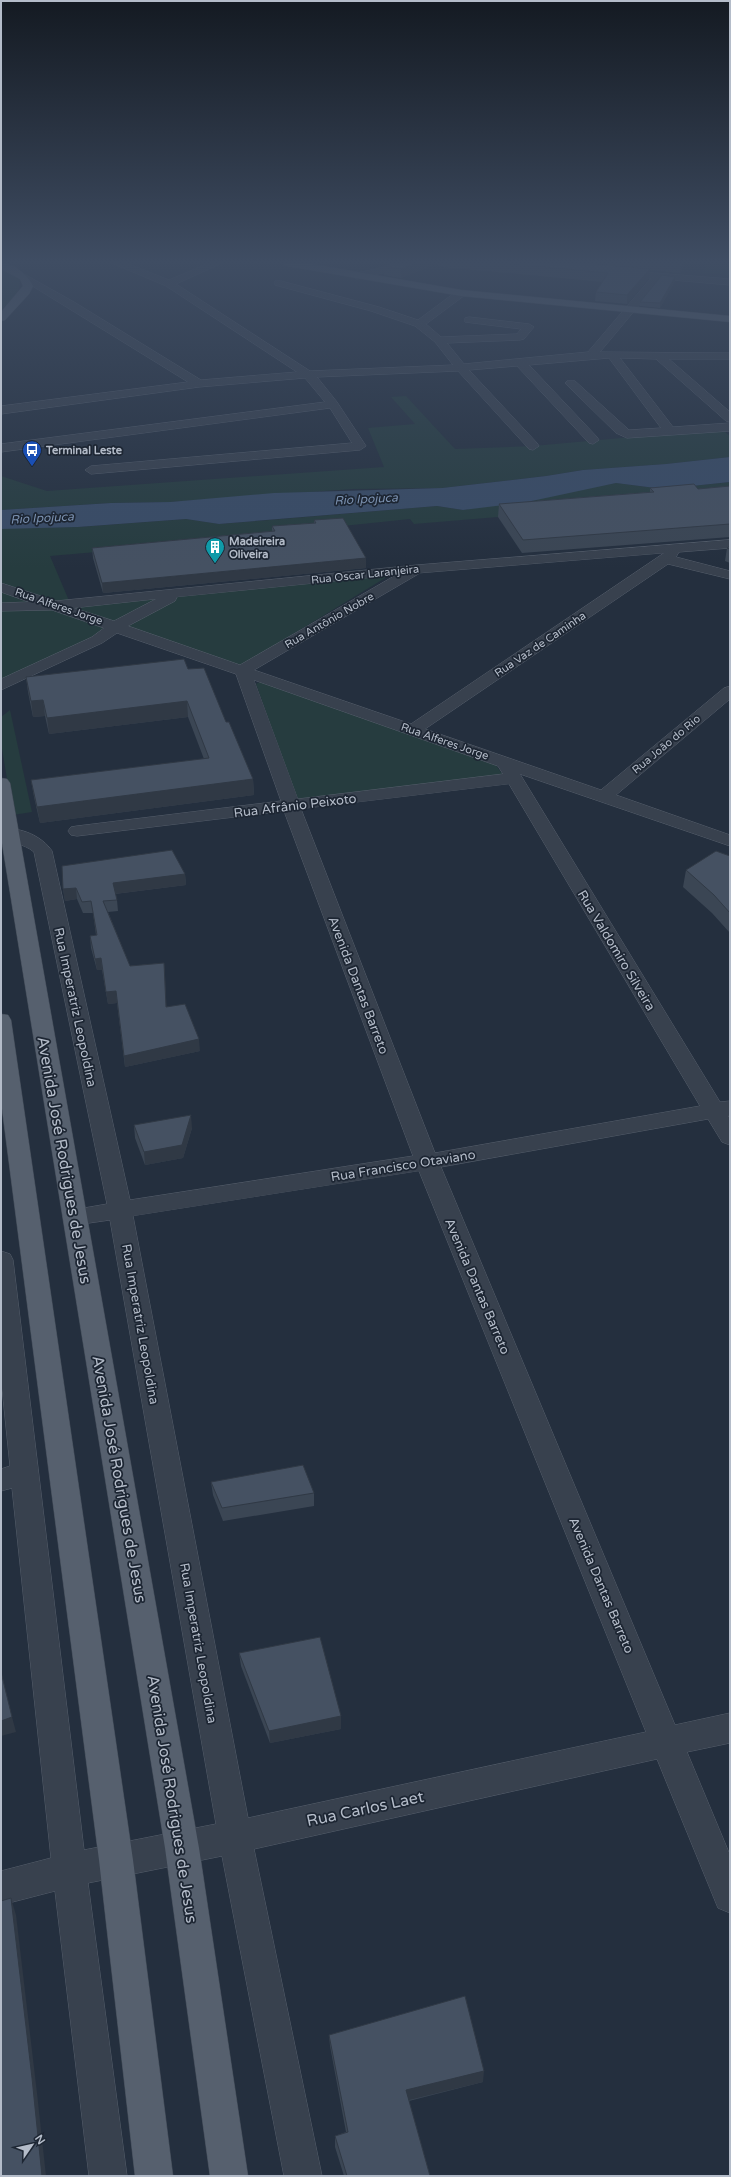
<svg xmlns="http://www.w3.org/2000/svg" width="731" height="2177" font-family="'Varela Round',sans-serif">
	<rect width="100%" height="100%" fill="#242f3e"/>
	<!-- green -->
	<g fill="#263c3f">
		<polygon points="708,263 730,264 730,275 702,273"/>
		<path d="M1,269L19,278C22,294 12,300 1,311Z"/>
		<polygon points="406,396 455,449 533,446 721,429 730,436 730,457 666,464 583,470 546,476 442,488 353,489 170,502 111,503 1,510 1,476 47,491 384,467 368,428 415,424 391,397"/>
		<polygon points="730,482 730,498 414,524 410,519 314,529 316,533 50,556 70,603 58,604 1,585 1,528 78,527 186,519 220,524 437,506 463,510 616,483 663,489"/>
		<polygon points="395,572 239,667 121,626 184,593"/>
		<polygon points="1,587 52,605 1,606"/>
		<polygon points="178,594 116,625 61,606"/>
		<polygon points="56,607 113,627 1,684 1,611"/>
		<polygon points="260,682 495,764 503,775 297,799 256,684"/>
		<polygon points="10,710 32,812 13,815 1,743 1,717"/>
	</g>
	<!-- water -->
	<polygon fill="#394c67" points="730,457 730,482 663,489 616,483 527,502 463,510 437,506 219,524 186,519 78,527 1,529 1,510 111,503 170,502 274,493 442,488 546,476 583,470 666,464"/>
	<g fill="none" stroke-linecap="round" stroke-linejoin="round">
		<defs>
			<g id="minor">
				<polygon points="112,263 126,263 169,280 209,263 222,263 176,284 310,371 453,365 435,342 415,326 371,311 275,285 275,281 281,281 379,307 418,320 457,291 465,291 465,295 426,324 441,337 517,334 521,329 465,322 465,318 469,317 529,324 534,327 524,339 520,340 447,343 464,364 588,352 651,278 620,275 615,272 617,270 730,279 730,285 661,279 600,352 730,353 730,359 669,359 730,412 730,422 726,421 656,359 620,358 673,427 730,423 730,431 627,438 616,433 567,385 565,383 567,381 575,381 629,430 661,428 609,358 529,365 597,437 599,440 593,444 589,443 517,366 469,370 537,443 539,446 533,450 529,449 458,371 317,377 337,402 366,446 360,450 91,474 85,470 91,466 352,443 330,408 1,452 1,444 325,402 305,378 199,387 1,414 1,406 188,382 21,279 19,277 24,274 74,302 201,380 297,372 166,286"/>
				<polygon points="404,263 424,263 357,279 352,276 357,273"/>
				<path d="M730,540V548L679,552L676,557L730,571V579L668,564L425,729L601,790L724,688L730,686V699L616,795L730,835V846L520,774L720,1102L730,1101V1115L728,1116L730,1118V1145L722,1142L708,1119L441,1167L675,1725L730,1713V1743L687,1752L730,1855V1913L718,1908L657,1759L254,1849L322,2176H284L222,1856L88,1883L127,2176H89L55,1891L1,1905V1871L51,1858L12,1488L1,1491V1469L10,1466L1,1378V1251L10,1254L13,1260L84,1850L216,1824L110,1220L75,1225L67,1223L63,1217L67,1211L107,1204L34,852C24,843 7,843 1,834L4,830C20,826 43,837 52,851L130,1200L413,1156L284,811L77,836L71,835L68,831L71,827L77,826L281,801L236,674L117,633L102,643L1,690V679L92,637L104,628L52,610L1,611V603L29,602L1,592V583L56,601L417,565ZM664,553L411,724L254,670L420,573ZM396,575L240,665L128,626L175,601L177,597ZM156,599L114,621L74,608ZM254,680L498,766L503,774L298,799ZM509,784L700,1106L435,1153L301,809ZM419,1171L646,1732L248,1818L133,1216Z"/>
			</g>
			<g id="major">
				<path d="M1,263C14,263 28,275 33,286L29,294L5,320L1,321V312L23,286L20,279L1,269Z"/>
				<polygon points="283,263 306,263 461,290 730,316 730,322 461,296 287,266"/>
				<polygon points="1,778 7,779 10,783 199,1848 248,2176 210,2176 165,1848 1,837"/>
				<polygon points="1,1014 8,1015 11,1020 133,1860 173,2176 135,2176 99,1860 1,1101"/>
			</g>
		</defs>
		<!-- minor casing -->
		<use href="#minor" stroke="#565f6c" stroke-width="1"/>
		<!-- major casing -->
		<use href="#major" stroke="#414a57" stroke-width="1"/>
		<!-- minor -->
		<use href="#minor" fill="#38414e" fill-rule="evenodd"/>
		<!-- major -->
		<use href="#major" fill="#56606e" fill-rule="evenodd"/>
	</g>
	<!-- wall -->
	<g fill="#3b4654">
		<polygon points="393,263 685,263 680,273 650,270 649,278 627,304 595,301 596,292 603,282 443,267 436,264 401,278 384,275 384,266"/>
		<polygon points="675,281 660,308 640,306 640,302"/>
		<polygon points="730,486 730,537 522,553 498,517 499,504 650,492 650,488 698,489"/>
		<polygon points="314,520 366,568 103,593 93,558 92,548 272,531 272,526 314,523"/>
		<polygon points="730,546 730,563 725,561 727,548"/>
		<polygon points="188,669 226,722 253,779 254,795 40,823 34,797 31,780 204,759 188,717 49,734 45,716 33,717 28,692 26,677"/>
		<polygon points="730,856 730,933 712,913 683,887 686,870"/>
		<polygon points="185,874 186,885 115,894 117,900 118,911 108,912 130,966 164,963 166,1006 200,1051 125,1067 117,1003 108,1004 102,970 97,970 91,948 90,936 96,935 93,913 83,913 77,899 65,901 63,889"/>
		<polygon points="134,1125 192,1128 183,1158 145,1165 135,1138"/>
		<polygon points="211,1482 314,1493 314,1506 223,1521 213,1495"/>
		<polygon points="239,1653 341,1716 341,1729 270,1743 241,1666"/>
		<polygon points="329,2035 483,2082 409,2101 430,2176 344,2176 335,2147 335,2136 346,2132 330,2046"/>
	</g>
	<!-- shaded-wall -->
	<g fill="#303945">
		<polygon points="416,263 436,263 436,264 401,278 401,269"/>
		<polygon points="685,263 680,273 681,264"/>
		<polygon points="650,269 649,278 627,304 627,295"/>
		<polygon points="675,277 675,281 660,308 660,303"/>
		<polygon points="366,558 366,568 103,593 102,583"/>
		<polygon points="43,700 45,716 33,717 31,701"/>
		<polygon points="187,701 188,717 49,734 47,718"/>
		<polygon points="253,779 254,795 40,823 37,807"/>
		<polygon points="185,874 186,885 114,894 113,883"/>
		<polygon points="76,888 77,899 65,901 63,889"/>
		<polygon points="101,958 102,970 97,970 95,959"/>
		<polygon points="164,963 165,974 167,1018 166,1007"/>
		<polygon points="116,991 117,1003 108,1004 106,992"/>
		<polygon points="199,1039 200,1051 125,1067 124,1056"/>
		<polygon points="191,1115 192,1128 183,1158 145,1165 144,1152"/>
		<polygon points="341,1716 341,1729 270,1743 269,1731"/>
		<polygon points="12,1717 16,1732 1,1736 1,1721"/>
		<polygon points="11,1898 16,1915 37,2093 46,2176 42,2176"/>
		<polygon points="484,2071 483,2082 405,2101 406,2090"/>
	</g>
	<!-- building -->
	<g fill="#455162" stroke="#303945">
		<polygon points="393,263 416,263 401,269 384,266"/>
		<polygon points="502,263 586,263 650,269 627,295 596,292 608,273"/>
		<polygon points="662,275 675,277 660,303 640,302"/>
		<polygon points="694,484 698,489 730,486 730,524 523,540 499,504 654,492 650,488"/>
		<polygon points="343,518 366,558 102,583 92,548 275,531 272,526 316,523 314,520"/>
		<polygon points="730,546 730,549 727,548"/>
		<polygon points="184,659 188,669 204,668 226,722 229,722 253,779 37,807 31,780 209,758 187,701 47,718 43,700 31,701 26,677"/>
		<polygon points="172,850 185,874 113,883 117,900 103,901 130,966 164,963 166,1007 185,1004 199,1039 124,1056 116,991 106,992 101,958 95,959 90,936 97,935 91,901 82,902 76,888 63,889 62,866"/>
		<polygon points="716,851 730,856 730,913 714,895 686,870"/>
		<polygon points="191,1115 182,1145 144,1152 134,1125"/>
		<polygon points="303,1465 314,1493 222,1508 211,1482"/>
		<polygon points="320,1637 341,1716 269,1731 239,1653"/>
		<polygon points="1,1672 12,1717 1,1721"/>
		<polygon points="11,1898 32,2078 42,2176 1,2176 1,1901"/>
		<polygon points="465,1996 484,2071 406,2090 430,2176 347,2176 335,2136 348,2132 329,2035"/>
	</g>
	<!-- sky -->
	<linearGradient id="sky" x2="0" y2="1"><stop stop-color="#141a22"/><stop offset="0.46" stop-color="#3f4d63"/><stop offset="1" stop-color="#3f4d63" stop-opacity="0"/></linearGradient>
	<rect width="731" height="568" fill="url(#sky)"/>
	<!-- icons -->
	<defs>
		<symbol id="bus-pin" viewBox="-11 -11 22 30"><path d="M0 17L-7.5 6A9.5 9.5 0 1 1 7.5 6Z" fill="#1a4fb4" stroke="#1d2633"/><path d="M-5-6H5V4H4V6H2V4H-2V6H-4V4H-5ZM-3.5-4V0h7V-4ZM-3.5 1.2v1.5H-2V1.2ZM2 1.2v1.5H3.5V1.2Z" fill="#fff"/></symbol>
		<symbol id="building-pin" viewBox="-11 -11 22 30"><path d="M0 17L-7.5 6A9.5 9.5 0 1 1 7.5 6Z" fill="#0f9aa8" stroke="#1d2633"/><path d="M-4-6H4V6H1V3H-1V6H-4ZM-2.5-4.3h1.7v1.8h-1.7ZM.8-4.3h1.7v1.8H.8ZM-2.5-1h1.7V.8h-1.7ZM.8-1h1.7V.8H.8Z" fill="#fff"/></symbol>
	</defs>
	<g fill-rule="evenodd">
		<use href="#bus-pin" x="21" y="439" width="22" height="30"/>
		<use href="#building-pin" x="204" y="536" width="22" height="30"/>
	</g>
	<g text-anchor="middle" stroke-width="3.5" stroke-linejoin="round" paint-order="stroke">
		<!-- far-poi labels -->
		<g font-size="11" font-weight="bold" fill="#b4bcc9" stroke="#1d2633" text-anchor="start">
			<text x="46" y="454">Terminal Leste</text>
			<text x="229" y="545">Madeireira<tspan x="229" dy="13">Oliveira</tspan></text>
		</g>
		<!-- far-street labels -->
		<g font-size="11" fill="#b4bcc9" stroke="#1d2633">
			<text transform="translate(365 574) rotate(-6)" y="4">Rua Oscar Laranjeira</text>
			<text transform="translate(59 606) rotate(19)" y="4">Rua Alferes Jorge</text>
			<text transform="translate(329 620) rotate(-30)" y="4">Rua Antônio Nobre</text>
			<text transform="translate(540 644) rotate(-34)" y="4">Rua Vaz de Caminha</text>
			<text transform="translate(445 741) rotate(19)" y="4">Rua Alferes Jorge</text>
			<text transform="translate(666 744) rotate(-40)" y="4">Rua João do Rio</text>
		</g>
		<!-- far-water labels -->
		<g font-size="12" font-style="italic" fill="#7c92b1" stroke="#1d2633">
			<text transform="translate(366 499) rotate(-3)" y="4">Rio Ipojuca</text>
			<text transform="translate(42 518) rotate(-3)" y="4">Rio Ipojuca</text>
		</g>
		<!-- street labels -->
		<g font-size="13" fill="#b4bcc9" stroke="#1d2633">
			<text transform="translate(295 805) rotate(-7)" y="5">Rua Afrânio Peixoto</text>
			<text transform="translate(617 950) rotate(59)" y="5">Rua Valdomiro Silveira</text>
			<text transform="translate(359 985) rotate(69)" y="5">Avenida Dantas Barreto</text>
			<text transform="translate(76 1007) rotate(78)" y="5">Rua Imperatriz Leopoldina</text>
			<text transform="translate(403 1165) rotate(-9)" y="5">Rua Francisco Otaviano</text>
			<text transform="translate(478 1286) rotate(67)" y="5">Avenida Dantas Barreto</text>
			<text transform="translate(141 1324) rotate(80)" y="5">Rua Imperatriz Leopoldina</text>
			<text transform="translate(602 1585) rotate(67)" y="5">Avenida Dantas Barreto</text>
			<text transform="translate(199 1643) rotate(80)" y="5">Rua Imperatriz Leopoldina</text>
		</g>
		<!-- near-street labels -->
		<g font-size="16" fill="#b4bcc9" stroke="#1d2633">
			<text transform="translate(65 1160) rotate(80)" y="6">Avenida José Rodrigues de Jesus</text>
			<text transform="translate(120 1479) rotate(80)" y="6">Avenida José Rodrigues de Jesus</text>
			<text transform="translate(173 1799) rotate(81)" y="6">Avenida José Rodrigues de Jesus</text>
			<text transform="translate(365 1808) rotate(-12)" y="6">Rua Carlos Laet</text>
		</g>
	</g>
	<!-- border -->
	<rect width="731" height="2177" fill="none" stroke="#b4bcc9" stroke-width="4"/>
	<!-- north arrow -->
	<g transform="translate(32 2145) rotate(56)" stroke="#1d2633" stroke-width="3" paint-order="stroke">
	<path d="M0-3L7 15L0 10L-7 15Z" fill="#b4bcc9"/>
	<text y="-6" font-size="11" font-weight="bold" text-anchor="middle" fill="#b4bcc9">N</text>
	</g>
</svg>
